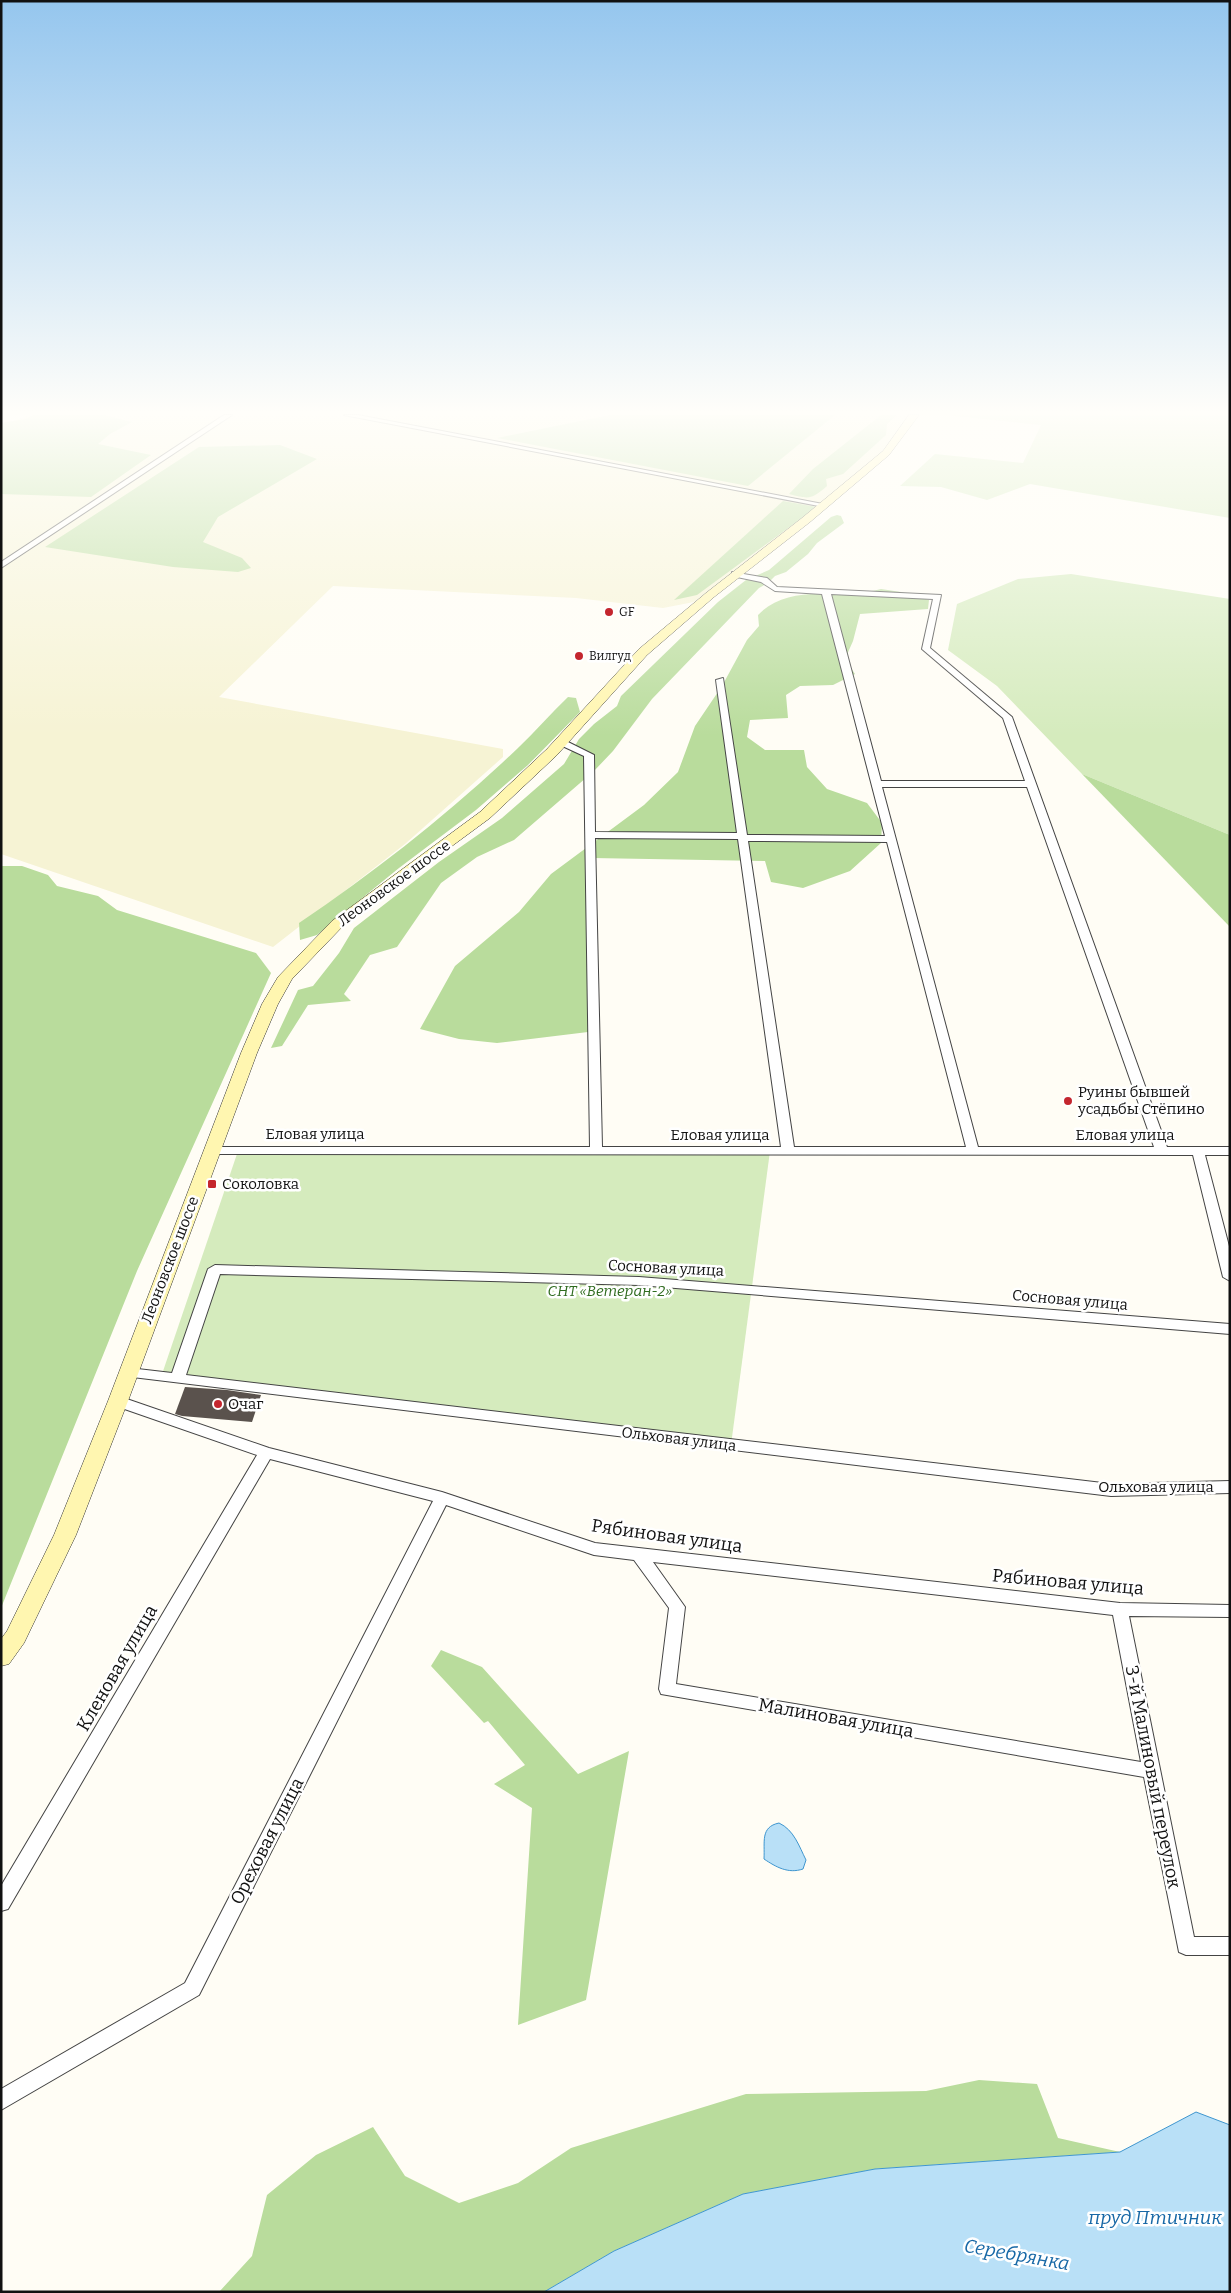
<svg xmlns="http://www.w3.org/2000/svg" width="1231" height="2293" font-family="Bitter,serif">
	<rect width="100%" height="100%" fill="#fffdf5"/>
	<!-- farmland -->
	<polygon fill="#f6f3d4" points="28,415 909,415 881,453 820,505 694,602 663,608 576,598 333,586 219,697 503,749 503,757 405,844 273,947 1,854 1,426"/>
	<!-- green -->
	<g fill="#d5ebbd">
		<polygon points="945,415 1230,415 1230,518 1030,484 987,500 941,487 900,486 935,454 1023,463 1041,425"/>
		<polygon points="1071,574 1230,599 1230,835 1082,774 997,686 948,650 957,604 1018,579"/>
		<polygon points="238,1151 770,1151 731,1445 161,1377"/>
	</g>
	<!-- forest -->
	<g fill="#b9dc9c">
		<polygon points="34,415 104,415 132,422 110,434 98,444 151,455 91,497 1,494 1,423 25,419"/>
		<polygon points="610,415 835,415 748,486 497,438"/>
		<path d="M881,415H897L887,424L886,435L843,474L826,479L827,486C811,500 809,499 789,494L813,469Z"/>
		<polygon points="280,445 317,459 218,517 203,542 242,558 251,568 238,572 173,567 45,547 199,447"/>
		<polygon points="783,501 817,507 697,595 674,600"/>
		<polygon points="837,515 841,516 844,523 817,543 808,554 786,572 775,576 768,583 759,588 652,699 613,751 594,771 514,840 477,857 441,883 397,947 370,955 344,994 351,1001 308,1005 282,1046 271,1048 298,990 313,986 339,953 354,928 439,862 502,818 564,764 579,739 594,724 617,706 621,696 718,602 746,580 769,570 831,517"/>
		<path d="M881,589L901,592L929,600L928,609L860,614L853,641L845,659L855,674L833,685L800,686L786,695L788,718L750,720L747,737L765,750H804L807,767L827,789L867,803L882,823L881,843L850,871L803,888L771,882L765,861L592,858L588,1032L497,1043L459,1039L420,1029L455,966L519,912L551,874L644,805L678,772L695,726L722,686L747,640L759,626L758,615C789,582 841,600 881,589Z"/>
		<path d="M568,697L576,698L580,712L528,765L476,810L399,868L317,935L300,940L299,923C376,871 451,812 518,748C535,732 551,713 568,697Z"/>
		<polygon points="1082,774 1230,835 1230,927"/>
		<polygon points="1,866 22,866 48,875 57,886 98,896 117,910 256,953 271,973 137,1271 1,1608"/>
		<polygon points="441,1650 482,1667 578,1774 629,1751 586,2000 518,2025 532,1808 494,1784 525,1765 488,1721 484,1723 431,1666"/>
		<polygon points="979,2080 1037,2084 1058,2138 1120,2152 875,2169 743,2194 614,2251 544,2292 219,2292 252,2256 267,2195 316,2155 373,2127 405,2176 459,2203 518,2183 571,2148 746,2094 926,2091"/>
	</g>
	<!-- water -->
	<g fill="#b9e0f7" stroke="#3f96cf">
		<path d="M779,1823C794,1830 799,1846 806,1860L803,1869C788,1874 776,1867 764,1859C765,1842 760,1827 779,1823Z"/>
		<polygon points="1196,2112 1230,2125 1230,2292 544,2292 614,2251 743,2194 875,2169 1120,2152"/>
	</g>
	<!-- building -->
	<polygon fill="#5a524d" points="185,1387 227,1390 261,1395 252,1422 182,1416 175,1414"/>
	<g fill="none" stroke-linecap="round" stroke-linejoin="round">
		<defs>
			<g id="street">
				<polygon points="224,415 232,415 1,568 1,562"/>
				<polygon points="344,415 358,415 828,505 824,507"/>
				<path d="M732,572L767,578L777,587L941,595L930,648L1012,717L1167,1147H1230V1155H1205L1230,1250V1281L1223,1277L1193,1155L207,1154L205,1151L207,1148L211,1147H590L584,756L558,744V740H564L594,755L595,832L737,833L716,680L723,678L747,835L885,836L822,594L775,591L761,582L732,576ZM831,594L933,599L922,649L1003,718L1025,781H881ZM882,787H1027L1154,1147H978ZM595,838L738,839L781,1147H602ZM748,841L887,842L966,1147H794Z"/>
				<polygon points="215,1265 639,1277 1230,1324 1230,1334 639,1285 220,1274 186,1375 1111,1484 1230,1481 1230,1493 1111,1496 124,1376 122,1373 124,1370 129,1368 172,1373 208,1269"/>
				<path d="M118,1396L269,1448L442,1492L595,1543L1120,1603L1230,1605V1617L1129,1616L1194,1937H1230V1955H1186L1179,1952L1144,1777L661,1694L659,1689L669,1608L634,1560L594,1555L446,1505L199,1995L1,2110V2089L185,1983L433,1501L270,1459L8,1909L1,1911V1886L257,1455L113,1405L111,1401L113,1397ZM653,1562L1113,1615L1141,1762L676,1684L685,1607Z"/>
			</g>
			<polygon id="secondary" points="909,415 919,415 889,455 810,522 714,597 647,655 557,755 490,818 342,927 292,979 278,1004 257,1053 128,1401 76,1535 24,1643 9,1664 1,1666 1,1639 7,1631 54,1535 108,1401 241,1053 262,1004 278,977 332,921 480,812 547,749 639,649 706,593 802,518 883,451"/>
		</defs>
		<!-- street casing -->
		<use href="#street" stroke="#444" stroke-width="2"/>
		<!-- secondary casing -->
		<use href="#secondary" stroke="#333" stroke-width="1"/>
		<!-- street -->
		<use href="#street" fill="#fff" fill-rule="evenodd"/>
		<!-- secondary -->
		<use href="#secondary" fill="#fff6b0" fill-rule="evenodd"/>
	</g>
	<!-- sky -->
	<linearGradient id="sky" x2="0" y2="1"><stop stop-color="#95c6ee"/><stop offset="0.56" stop-color="#fffefa"/><stop offset="1" stop-color="#fffefa" stop-opacity="0"/></linearGradient>
	<rect width="1231" height="736" fill="url(#sky)"/>
	<!-- markers -->
	<g fill="#c4262e" stroke="#fff" stroke-width="2">
		<circle cx="609" cy="612" r="5"/>
		<circle cx="579" cy="656" r="5"/>
		<circle cx="1068" cy="1101" r="5"/>
		<rect x="207" y="1179" width="10" height="10" rx="2.5"/>
		<circle cx="218" cy="1404" r="5"/>
	</g>
	<g text-anchor="middle" stroke-width="5" stroke-linejoin="round" paint-order="stroke">
		<!-- far-poi labels -->
		<g font-size="12" fill="#111" stroke="#fff" text-anchor="start">
			<text x="619" y="616">GF</text>
			<text x="589" y="660">Вилгуд</text>
		</g>
		<!-- street labels -->
		<g font-size="15" fill="#111" stroke="#fff">
			<text transform="translate(394 883) rotate(-36)" y="5">Леоновское шоссе</text>
			<text x="315" y="1139">Еловая улица</text>
			<text x="720" y="1140">Еловая улица</text>
			<text x="1125" y="1140">Еловая улица</text>
			<text transform="translate(170 1260) rotate(-69)" y="5">Леоновское шоссе</text>
			<text transform="translate(666 1268) rotate(3)" y="5">Сосновая улица</text>
			<text transform="translate(1070 1300) rotate(5)" y="5">Сосновая улица</text>
			<text transform="translate(679 1439) rotate(7)" y="5">Ольховая улица</text>
			<text x="1156" y="1492">Ольховая улица</text>
		</g>
		<!-- poi labels -->
		<g font-size="15" fill="#111" stroke="#fff" text-anchor="start">
			<text x="1078" y="1097">Руины бывшей<tspan x="1078" dy="17">усадьбы Стёпино</tspan></text>
			<text x="222" y="1189">Соколовка</text>
			<text x="228" y="1409">Очаг</text>
		</g>
		<!-- park labels -->
		<g font-size="15" font-style="italic" fill="#2f6b1f" stroke="#fff">
			<text x="610" y="1296">СНТ «Ветеран-2»</text>
		</g>
		<!-- near-street labels -->
		<g font-size="18" fill="#111" stroke="#fff">
			<text transform="translate(667 1536) rotate(8)" y="6">Рябиновая улица</text>
			<text transform="translate(1068 1582) rotate(5)" y="6">Рябиновая улица</text>
			<text transform="translate(117 1668) rotate(-60)" y="6">Кленовая улица</text>
			<text transform="translate(836 1718) rotate(10)" y="6">Малиновая улица</text>
			<text transform="translate(1153 1777) rotate(79)" y="6">3-й Малиновый переулок</text>
			<text transform="translate(267 1841) rotate(-63)" y="6">Ореховая улица</text>
		</g>
		<!-- near-water labels -->
		<g font-size="19" font-style="italic" fill="#1768a6" stroke="#fff">
			<text x="1155" y="2224">пруд Птичник</text>
			<text transform="translate(1017 2254) rotate(10)" y="7">Серебрянка</text>
		</g>
	</g>
	<!-- border -->
	<rect width="1231" height="2293" fill="none" stroke="#111111" stroke-width="5"/>
</svg>
